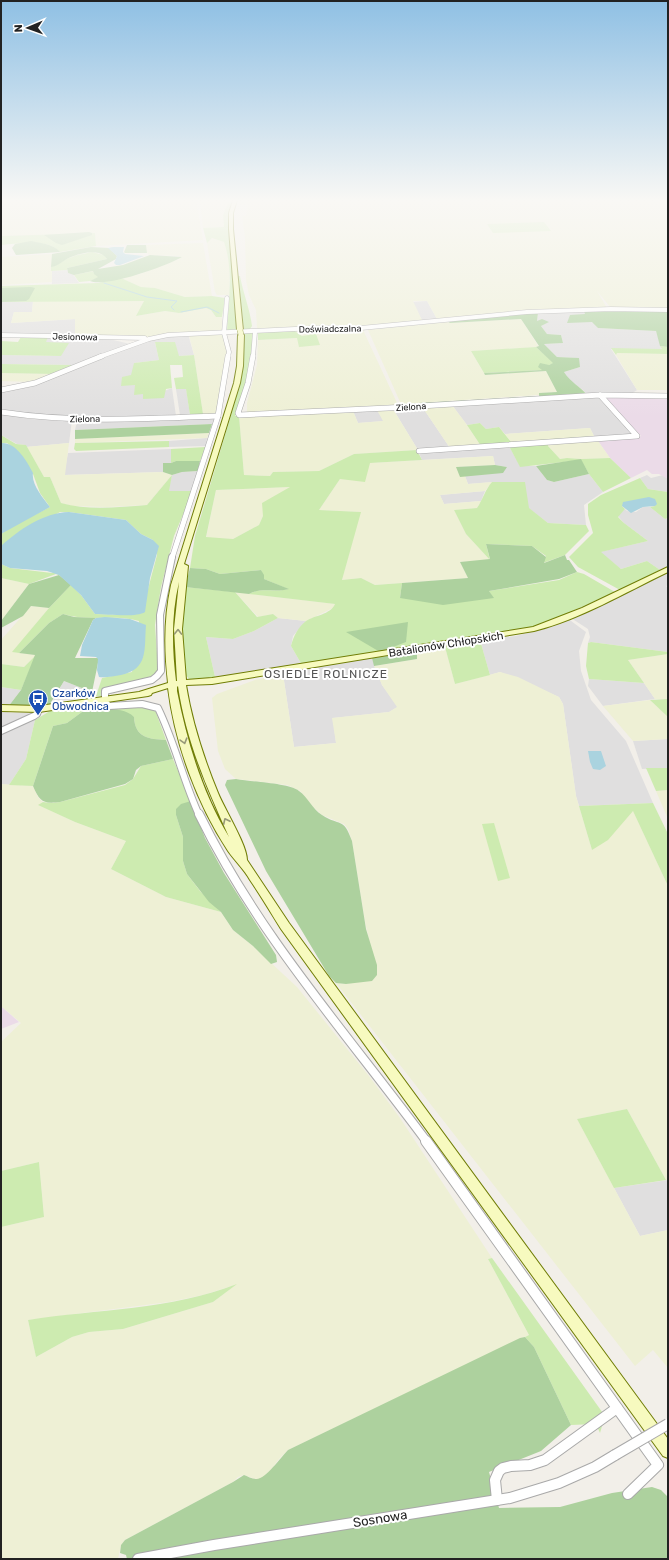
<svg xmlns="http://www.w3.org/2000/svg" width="669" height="1560" font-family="Rubik,sans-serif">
	<rect width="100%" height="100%" fill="#f2efe9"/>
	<!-- residential -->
	<g fill="#e0dfdf">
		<polygon points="67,270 68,273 73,274 79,283 52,284 51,271"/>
		<polygon points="33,301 32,312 14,312 11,323 75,319 75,335 1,334 1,302"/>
		<polygon points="427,301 437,319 422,320 412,302"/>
		<polygon points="584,311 598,328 656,331 662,349 611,349 637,390 631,394 587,395 583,390 568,379 564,372 580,367 576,358 557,357 544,344 563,343 561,335 547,334 541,326 548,322 537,321 538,313"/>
		<polygon points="188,334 194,355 179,356 155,342 159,360 134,363 136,385 144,394 143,399 172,388 176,416 75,419 1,411 1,391 24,386 156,338"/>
		<polygon points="48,337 105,338 130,344 74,365 1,364 1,355 61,356 45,343"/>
		<polygon points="186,388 190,415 180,415 176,389"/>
		<polygon points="598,396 633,435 595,438 590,428 505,434 499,427 486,429 480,423 467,425 452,405"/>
		<polygon points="423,408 450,448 418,450 393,409"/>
		<polygon points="377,410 384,421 358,423 353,411"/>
		<polygon points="1,414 31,419 72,420 69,443 26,447 25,445 17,444 1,435"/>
		<polygon points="215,417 212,424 75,430 77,421"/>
		<polygon points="207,438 206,446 169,447 169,441"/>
		<polygon points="506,447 510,448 520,466 536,466 547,480 554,482 589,474 603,492 584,505 586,525 548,523 494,482 468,484 465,476 507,467 495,465 493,456 422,460 419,453"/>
		<polygon points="171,449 171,463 164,463 163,472 64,475 68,453"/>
		<polygon points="198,471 193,491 168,491 172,475 182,472"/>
		<polygon points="647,475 651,478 663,475 668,479 668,492 648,489 640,478"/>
		<polygon points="485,491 481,501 444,504 440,495"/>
		<polygon points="643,507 650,507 665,519 668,518 668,566 660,570 647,561 621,569 600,552 648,541 624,523 618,516 625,509 627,511 636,512"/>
		<polygon points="668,572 668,585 666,586 668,588 668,652 591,642 588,643 590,637 588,629 571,618"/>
		<polygon points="278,618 306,621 293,636 291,646 302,665 215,677 206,637 233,639 254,631"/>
		<polygon points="567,618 586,632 579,651 581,671 591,700 626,741 653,803 579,806 576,796 563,704 559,697 500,672 490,675 480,640 516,636 554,626"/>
		<polygon points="372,658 382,685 398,707 389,712 333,718 336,743 294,747 283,674 281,672"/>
		<polygon points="589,679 644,683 655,699 603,706 588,686"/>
		<polygon points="64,681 92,692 91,697 52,702"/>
		<polygon points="1,687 21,690 8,707 1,705"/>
		<polygon points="1,711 11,713 29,713 27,717 1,727"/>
		<polygon points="35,720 26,759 9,785 1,784 1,732 18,724"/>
		<polygon points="668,739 668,768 642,769 633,741"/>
		<polygon points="668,1180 668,1230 640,1236 614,1188"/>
	</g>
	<!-- industrial -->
	<g fill="#ebdbe8">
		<polygon points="605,397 668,397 668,479 659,474 652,474 647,470 631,478 610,458 598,441 641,436 606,401"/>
		<polygon points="1,1006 19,1022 1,1029"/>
	</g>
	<!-- farmland -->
	<g fill="#eef0d5" fill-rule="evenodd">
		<polygon points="23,200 196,200 203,240 96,246 95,233 1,236 1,225 7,223 1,222 1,214 4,213 2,210 3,202"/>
		<polygon points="200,200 228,200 223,215 224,227 203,228"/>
		<polygon points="241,200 668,200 668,309 611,308 597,291 607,308 490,314 437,319 427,301 413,301 422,320 363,326 309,326 259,330 257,328 256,310 249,295 246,280 245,237 242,216 246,216 247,208 249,207 248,205 240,205"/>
		<polygon points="212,238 224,242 227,250 229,260 229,295 217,295 215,292 207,243"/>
		<polygon points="203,243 212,296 185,297 155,288 141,287 121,278 140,274 179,259 179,256 150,255 147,253 146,245"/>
		<polygon points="52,254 52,282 1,285 1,257"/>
		<polygon points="33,301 144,301 137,316 165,311 179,313 206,308 211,310 216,317 222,317 222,332 150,337 75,335 75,319 11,323 14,312 32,312"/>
		<polygon points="521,319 539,347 471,351 485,375 546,371 557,392 539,393 539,395 401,404 368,330 447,322 450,323"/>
		<polygon points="331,329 363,330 398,405 247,413 247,403 257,365 258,340 298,338 302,336 293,330"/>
		<polygon points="223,334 227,351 217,407 215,414 203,414 194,355 189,335"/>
		<polygon points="617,353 668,354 668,390 637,390 616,355"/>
		<polygon points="1,373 54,374 32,382 1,381"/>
		<polygon points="452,405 467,425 481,446 450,448 423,408"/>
		<polygon points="393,409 418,450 354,454 319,471 273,472 270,476 244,475 239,416 353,411 358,423 383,421 377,410"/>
		<polygon points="590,428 594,436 511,442 505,434"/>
		<polygon points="209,433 207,438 75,443 75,439"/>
		<polygon points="598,441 610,458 581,459 567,458 560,459 548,446 548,443"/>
		<polygon points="69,443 65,475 163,472 172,475 147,505 107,507 72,506 61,503 50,477 44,477 26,447"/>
		<polygon points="493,456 495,465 456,467 465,476 468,484 492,482 485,491 440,495 444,504 481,501 477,508 454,510 466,534 490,560 460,562 468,578 375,585 361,578 342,580 360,512 319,510 340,479 370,463"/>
		<polygon points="291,487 263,516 259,525 233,539 206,538 216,490"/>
		<polygon points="1,578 29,584 1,621"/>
		<polygon points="235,592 335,604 333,608 306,621 278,618 273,614 258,617"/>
		<polygon points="31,606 49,608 13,652 36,655 24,667 1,664 1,640"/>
		<polygon points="445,647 455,684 500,672 518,677 559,697 563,704 576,796 592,850 633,810 668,886 668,1180 666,1180 627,1109 577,1119 640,1236 668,1230 668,1368 653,1350 635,1366 336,983 346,984 377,975 365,922 352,841 348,829 344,824 322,815 312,806 300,791 287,785 236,779 225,769 218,751 212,698 217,694 255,680 283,674 294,747 336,743 332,718 389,712 397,707 382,685 374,666 417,659 417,652"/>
		<polygon points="668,654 668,699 655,699 628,660"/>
		<polygon points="650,700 668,717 668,739 633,741 603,706"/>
		<path d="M1,784L33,786L38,797L43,802L39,805L75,822L126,841L111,869L166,897L221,912L233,930L253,946L297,987L369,1076L400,1118L492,1258L488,1259L529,1335L288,1450L279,1459L271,1470L261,1479H255L244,1475L238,1477L233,1482L125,1540L121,1545L118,1559H1V1227L44,1217L39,1162L1,1171V1042L21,1023L1,1006ZM235,1285L213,1302L123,1329L89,1332L72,1337L36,1357L28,1320L169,1302L203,1295Z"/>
		<polygon points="668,790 668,819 656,791"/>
	</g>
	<!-- grass -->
	<g fill="#cdebb0" fill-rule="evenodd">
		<path d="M229,200H233C226,218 230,238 232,258C234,282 236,307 236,331H227C228,302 234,270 224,242L212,238L207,243L203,228L224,227L223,215Z"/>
		<polygon points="544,222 551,231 493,233 487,224"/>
		<path d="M95,233L96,246L60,252C48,238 17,244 1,245V236Z"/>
		<path d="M92,252L104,255L107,259L67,268V270L51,271V267C60,265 63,259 72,257C78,254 85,254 92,252Z"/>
		<polygon points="94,271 93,272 99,277 90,281 79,282 74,275"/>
		<path d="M238,276H240C243,293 250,309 252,326L250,329L244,331Z"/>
		<polygon points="121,278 141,287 155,288 185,297 212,296 225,298 222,317 216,317 211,310 206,308 179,313 165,311 136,316 144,301 1,302 1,286 98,283"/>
		<polygon points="293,330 302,336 316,334 320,345 299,347 297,338 258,340 258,333"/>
		<path d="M244,333H253L251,365L244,393L235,416H239L244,475L270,476L273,472L319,471L354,454L417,450L422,460L370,463L365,482L340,479L319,510L361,512L342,580L361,578L375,585L402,583L400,598H493L489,591L559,580L577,572L584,574L615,592L550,621L532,627L302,665L291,646C293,637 298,627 306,621C315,615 330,615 335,604L249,594C262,587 273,593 288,589L264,579L261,570L220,574L206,569L190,568L195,536L231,415L244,364ZM290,487L262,503L263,516L259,525L233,539L206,537L216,490Z"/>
		<polygon points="21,337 48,337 46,342 69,343 61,356 1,355 1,341 18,342"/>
		<polygon points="155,342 175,342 179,356 194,355 203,414 190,415 186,389 176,389 174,378 183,377 182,365 170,365 172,388 166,389 164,398 143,399 143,394 134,395 135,385 121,386 122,377 131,375 134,363 159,360"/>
		<polygon points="660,346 668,347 668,354 617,353 616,355 611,348 662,349"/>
		<polygon points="536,347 554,363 549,365 543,370 484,373 471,351"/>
		<polygon points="1,364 74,365 54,374 1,373"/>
		<polygon points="480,423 486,429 499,427 511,442 594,436 481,446 467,425"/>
		<path d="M1,435L16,444L26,445L44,477H50L61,503C89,511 119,507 147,505L172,475L169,491H193L174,536L161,587L155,625L158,668L155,675L144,680L102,688L101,696H96L102,678L132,672L139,621C114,614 88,622 63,614L49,623L19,653L12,652L49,608L71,585L81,595L95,614L130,615L148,589L157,555L153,540L141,534L126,520L69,512H60L1,546V534L16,524L50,507L40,493L33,474L16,450L7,443H1Z"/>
		<polygon points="169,441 169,447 76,451 74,449 75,443"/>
		<polygon points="548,443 548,446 560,459 567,458 581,459 610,458 631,478 603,492 589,474 581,460 520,467 510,448 506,447"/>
		<polygon points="206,447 200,461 176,461 171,463 171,449"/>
		<polygon points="640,478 648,489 668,492 668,518 665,519 650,507 655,506 622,506 625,509 618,517 624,523 648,541 601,552 621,569 647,561 660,570 620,590 578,567 569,557 593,533 588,515 588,504 601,495"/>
		<path d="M492,482H525L529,508L548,523L586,525L589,531L565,555L543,563L546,556L532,546L486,544L490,560L466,534L454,510L477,508C483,499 485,490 492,482Z"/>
		<polygon points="1,564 10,568 52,573 59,571 59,575 56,574 29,584 1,578"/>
		<polygon points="185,587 235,592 257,617 273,614 278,618 254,631 233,639 206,637 215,677 202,679 189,679 185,674 181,632"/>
		<polygon points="480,640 490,675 455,684 445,647"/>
		<polygon points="591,642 668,652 668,654 628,660 644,683 589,679 586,666 588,643"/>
		<polygon points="36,655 21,690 1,687 1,664 24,667"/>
		<polygon points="668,699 668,717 650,700"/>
		<path d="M98,702L110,708L154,707L166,740C149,739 135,738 134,717L100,710L86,709L67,723L53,726L33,786L9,785L26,759L35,720L50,711Z"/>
		<polygon points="173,759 191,801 176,815 183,837 183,861 187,874 200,891 221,912 166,897 111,869 126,841 75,822 38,805 43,802 51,803 60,802 125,785 133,779 141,766"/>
		<polygon points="646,768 668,768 668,790 656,791"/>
		<polygon points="653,803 668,834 668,886 633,811 608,840 592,850 579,806"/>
		<polygon points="494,823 510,878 498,881 482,824"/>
		<polygon points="627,1109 666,1180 614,1188 577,1119"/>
		<polygon points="39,1162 44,1217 1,1227 1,1171"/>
		<polygon points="492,1258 605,1416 600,1433 596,1424 571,1425 534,1347 525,1337 529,1335 488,1259"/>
		<path d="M237,1284L213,1302L123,1329L89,1332L72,1337L36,1357L28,1320C97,1309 171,1310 237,1284Z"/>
	</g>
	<!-- forest -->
	<g fill="#add19e">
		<polygon points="89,232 92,233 92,235 62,245 56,243 44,235"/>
		<path d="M31,241C40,243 54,244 60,252L16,255L12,248L15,244Z"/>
		<polygon points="127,245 146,245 147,253 125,253 124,252"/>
		<path d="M91,247L109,248L117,256L116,259L98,269L123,265L150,255L182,257C167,266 105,288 90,281L98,277L94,274L93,271L74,275L68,273L67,268L107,259C100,248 81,253 71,257C63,260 59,266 51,267L52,254Z"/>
		<polygon points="31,287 35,288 29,299 26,301 1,302 1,288"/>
		<polygon points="584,311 668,311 668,347 660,346 656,331 598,328 592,322 567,323 570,315 585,314"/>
		<path d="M538,313L537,321L542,319L549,322L541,326L547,334L561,335L563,343L544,344L557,357L579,358L580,367L564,372C570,382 580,386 587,395L417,405V403L539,396V393L557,392L546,371L485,375L484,373L542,370L538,367L540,363L549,365L553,363L536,347L539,346L521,319L450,323L445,320Z"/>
		<polygon points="212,424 209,433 75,439 75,430"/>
		<polygon points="581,459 589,474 554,482 547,480 536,466"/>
		<polygon points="176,461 200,461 198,471 182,472 172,475 163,472 163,463 171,463"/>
		<polygon points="495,465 507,467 503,473 460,477 456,467"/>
		<polygon points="486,544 532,546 546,557 544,563 565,555 567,560 569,560 577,572 559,579 489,591 494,598 443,605 400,598 402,583 468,578 460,562 490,559"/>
		<path d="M190,568L206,569L220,574L261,570L264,575V579L289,589C274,593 262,587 249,594L185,587Z"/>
		<polygon points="59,575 71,585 49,608 31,606 23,616 1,628 1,621 29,584"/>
		<polygon points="63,614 74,617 96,618 93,620 75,658 99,658 92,692 64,681 50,704 23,708 8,707 21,690 35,655 19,653 49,623"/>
		<polygon points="408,622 406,642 380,652 346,632"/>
		<polygon points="417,652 417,659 374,666 372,658"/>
		<path d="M86,709C101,710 123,706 134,717C135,738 149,739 166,740L173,759L141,766L136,770L133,779L125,784L60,802C43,804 40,802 33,786L53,726L67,723Z"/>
		<path d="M236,779C251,782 289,783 299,791C308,797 312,809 322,815C340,827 343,816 352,841L366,929L377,965V975L372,981L346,984L336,983L329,976L266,871L225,785L227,780Z"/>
		<polygon points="191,801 205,838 224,873 276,955 277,962 271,964 253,946 233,930 221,912 209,902 187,874 183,861 183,837 176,815 176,809 181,804"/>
		<path d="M525,1337L534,1347L571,1425L541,1451L489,1472L499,1508L560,1507L612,1493L652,1487L661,1490L668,1497V1559H127L126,1555L120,1553L121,1545L125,1540L233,1482L244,1475C247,1476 252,1479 256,1479C265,1480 281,1457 288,1450L520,1338Z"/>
	</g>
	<!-- water -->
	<g fill="#aad3df">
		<polygon points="113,247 124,247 123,252 125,254 144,256 120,265 116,265 114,263 117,256 108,248"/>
		<path d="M1,443C16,442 27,461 33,473C31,484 43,498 50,507L1,534Z"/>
		<polygon points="649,497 655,499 657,504 655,506 643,507 631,513 622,506 623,502"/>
		<path d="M69,512L126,520L141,534L153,540L159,546L150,578L145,612C136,618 107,614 95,614L81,595L59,575L47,571L10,568L1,564V546C20,529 43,513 69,512Z"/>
		<path d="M105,617L130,619L146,625C144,649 149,669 121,675C114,676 106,678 99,677L97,670L98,659L96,657L80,656L82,645L93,620L96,618Z"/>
		<polygon points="588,751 601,751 606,766 600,770 593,769 590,762"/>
	</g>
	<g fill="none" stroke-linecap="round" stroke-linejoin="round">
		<!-- stream -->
		<g stroke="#aad3df" stroke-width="1">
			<polyline points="104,283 147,297 177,301 171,307 174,310"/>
			<polyline points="181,312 207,307 219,313"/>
		</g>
		<defs>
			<g id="street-far4">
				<polyline points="227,298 224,333 229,352 228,357"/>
				<polyline points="1,335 145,338"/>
				<polyline points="99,357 149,339 168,335 315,328 361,328 527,312 611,309 668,310"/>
				<polyline points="253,357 255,332"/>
			</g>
			<g id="street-far3">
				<polyline points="253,356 248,383 238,413 239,415 388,408 600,395 668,396"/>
				<polyline points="1,390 35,383 102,356"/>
				<path d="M1,412C73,423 145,419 218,416"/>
				<polyline points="419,451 637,436 600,395"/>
				<polyline points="172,558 218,416 228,356"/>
			</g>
			<g id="street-far2">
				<path d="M172,557L160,615L161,671L157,676L152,680L105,691V702L109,706L142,704L158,708C175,743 183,780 199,815"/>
				<polyline points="1,731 34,716 37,714 39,709"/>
			</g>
			<path id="street-far1" d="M199,814C258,935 348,1035 427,1142"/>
			<g id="street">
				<polyline points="426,1141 658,1465 628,1494"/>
				<polyline points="497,1500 495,1480 499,1471 503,1468 511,1466 530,1465 545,1460 617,1408"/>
				<polyline points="138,1559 214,1545 510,1498 559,1483 595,1467 615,1455"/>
			</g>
			<g id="secondary">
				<polygon points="233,200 237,200 233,213 233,229 243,330 240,332 237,330 229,229 229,213"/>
				<path d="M241,333L244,335L243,366L240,383L184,564L188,566L182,629L186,680L212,678L533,627L582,608L668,567V572C624,593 581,619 534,631L212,684L186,685C192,722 204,759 218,793C225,810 247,845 247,860L289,923L668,1439V1458L663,1456L281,929C271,913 261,896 250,880C244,869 235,861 228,851C197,804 175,744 168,688L152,693L151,695L148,696L39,712L1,711V705L39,706L139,692L168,683C164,650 164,617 171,585L234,383L237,366L238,335ZM179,582L174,629L177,681H176C172,649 171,615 179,582ZM178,686C186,741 207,788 229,837C202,792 187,742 177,691V687Z"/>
			</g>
		</defs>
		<!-- street-far4 casing -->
		<use href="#street-far4" stroke="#a9a9a9" stroke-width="5"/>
		<!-- street-far3 casing -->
		<use href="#street-far3" stroke="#a9a9a9" stroke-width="6"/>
		<!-- street-far2 casing -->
		<use href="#street-far2" stroke="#a9a9a9" stroke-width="8"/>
		<!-- street-far1 casing -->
		<use href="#street-far1" stroke="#a9a9a9" stroke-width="10"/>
		<!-- street casing -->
		<use href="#street" stroke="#a9a9a9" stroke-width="12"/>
		<!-- secondary casing -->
		<use href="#secondary" stroke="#707d05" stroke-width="2"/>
		<!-- street-far4 -->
		<use href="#street-far4" stroke="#fff" stroke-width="4"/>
		<!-- street-far3 -->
		<use href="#street-far3" stroke="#fff" stroke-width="5"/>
		<!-- street-far2 -->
		<use href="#street-far2" stroke="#fff" stroke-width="6"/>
		<!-- street-far1 -->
		<use href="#street-far1" stroke="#fff" stroke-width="8"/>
		<!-- street -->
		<use href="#street" stroke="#fff" stroke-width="10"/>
		<!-- secondary -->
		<use href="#secondary" fill="#f7fabf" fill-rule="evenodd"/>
		<defs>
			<polyline id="street-bridge" points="615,1455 668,1424"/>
			<polyline id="secondary-bridge" points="240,330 241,335"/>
		</defs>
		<!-- street-bridge casing -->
		<use href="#street-bridge" stroke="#a9a9a9" stroke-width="12" stroke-linecap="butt"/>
		<!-- secondary-bridge casing -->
		<use href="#secondary-bridge" stroke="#707d05" stroke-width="6" stroke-linecap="butt"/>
		<!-- street-bridge -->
		<use href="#street-bridge" stroke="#fff" stroke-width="10"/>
		<!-- secondary-bridge -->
		<use href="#secondary-bridge" stroke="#f7fabf" stroke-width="5"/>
	</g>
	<!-- one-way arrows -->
	<defs><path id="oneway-chevron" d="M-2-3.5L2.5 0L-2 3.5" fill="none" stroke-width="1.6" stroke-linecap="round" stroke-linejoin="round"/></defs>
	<g stroke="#979978">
		<use href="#oneway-chevron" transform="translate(178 632) rotate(-89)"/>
		<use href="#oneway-chevron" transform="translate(184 741) rotate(74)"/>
		<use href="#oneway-chevron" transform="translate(226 821) rotate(-115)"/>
	</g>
	<!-- sky -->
	<linearGradient id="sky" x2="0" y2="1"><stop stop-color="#8fc0e4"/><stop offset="0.48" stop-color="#f9f8f5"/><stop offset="1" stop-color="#f9f8f5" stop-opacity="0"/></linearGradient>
	<rect width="669" height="418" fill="url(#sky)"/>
	<!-- icons -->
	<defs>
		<symbol id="bus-pin" viewBox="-11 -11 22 30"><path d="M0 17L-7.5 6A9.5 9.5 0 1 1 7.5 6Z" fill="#1a4fb4" stroke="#fff"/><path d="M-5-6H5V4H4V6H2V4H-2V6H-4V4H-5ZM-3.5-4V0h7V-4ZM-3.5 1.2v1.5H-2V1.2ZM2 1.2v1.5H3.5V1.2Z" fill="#fff"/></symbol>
	</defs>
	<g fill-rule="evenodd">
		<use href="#bus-pin" x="27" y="688" width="22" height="30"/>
	</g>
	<g text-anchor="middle" stroke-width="4" stroke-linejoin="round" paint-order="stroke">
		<!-- far-street labels -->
		<g font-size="9" fill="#222" stroke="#fff">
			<text transform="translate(330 329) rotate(-1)" y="3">Doświadczalna</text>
			<text transform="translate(75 337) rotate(1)" y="3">Jesionowa</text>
			<text transform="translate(411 407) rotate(-4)" y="3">Zielona</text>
			<text transform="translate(85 419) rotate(-1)" y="3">Zielona</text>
		</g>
		<!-- street labels -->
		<g font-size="11" fill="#222" stroke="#fff">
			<text transform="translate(446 644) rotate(-9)" y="4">Batalionów Chłopskich</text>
		</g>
		<!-- transit labels -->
		<g font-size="11" fill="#164399" stroke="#fff" text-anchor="start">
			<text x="52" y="697">Czarków<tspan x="52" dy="13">Obwodnica</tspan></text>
		</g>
		<!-- neighbourhood labels -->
		<g font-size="12" letter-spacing="1" fill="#555" stroke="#fff">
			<text x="326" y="678">OSIEDLE ROLNICZE</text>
		</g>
		<!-- near-street labels -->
		<g font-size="13" fill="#222" stroke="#fff">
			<text transform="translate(380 1518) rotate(-9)" y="5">Sosnowa</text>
		</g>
	</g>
	<!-- border -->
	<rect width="669" height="1560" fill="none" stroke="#222222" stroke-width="4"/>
	<!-- north arrow -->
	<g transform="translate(28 28) rotate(268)" stroke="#ffffff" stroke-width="3" paint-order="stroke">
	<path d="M0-3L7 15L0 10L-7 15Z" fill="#222222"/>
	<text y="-6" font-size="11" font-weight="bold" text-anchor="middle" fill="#222222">N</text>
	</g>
</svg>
